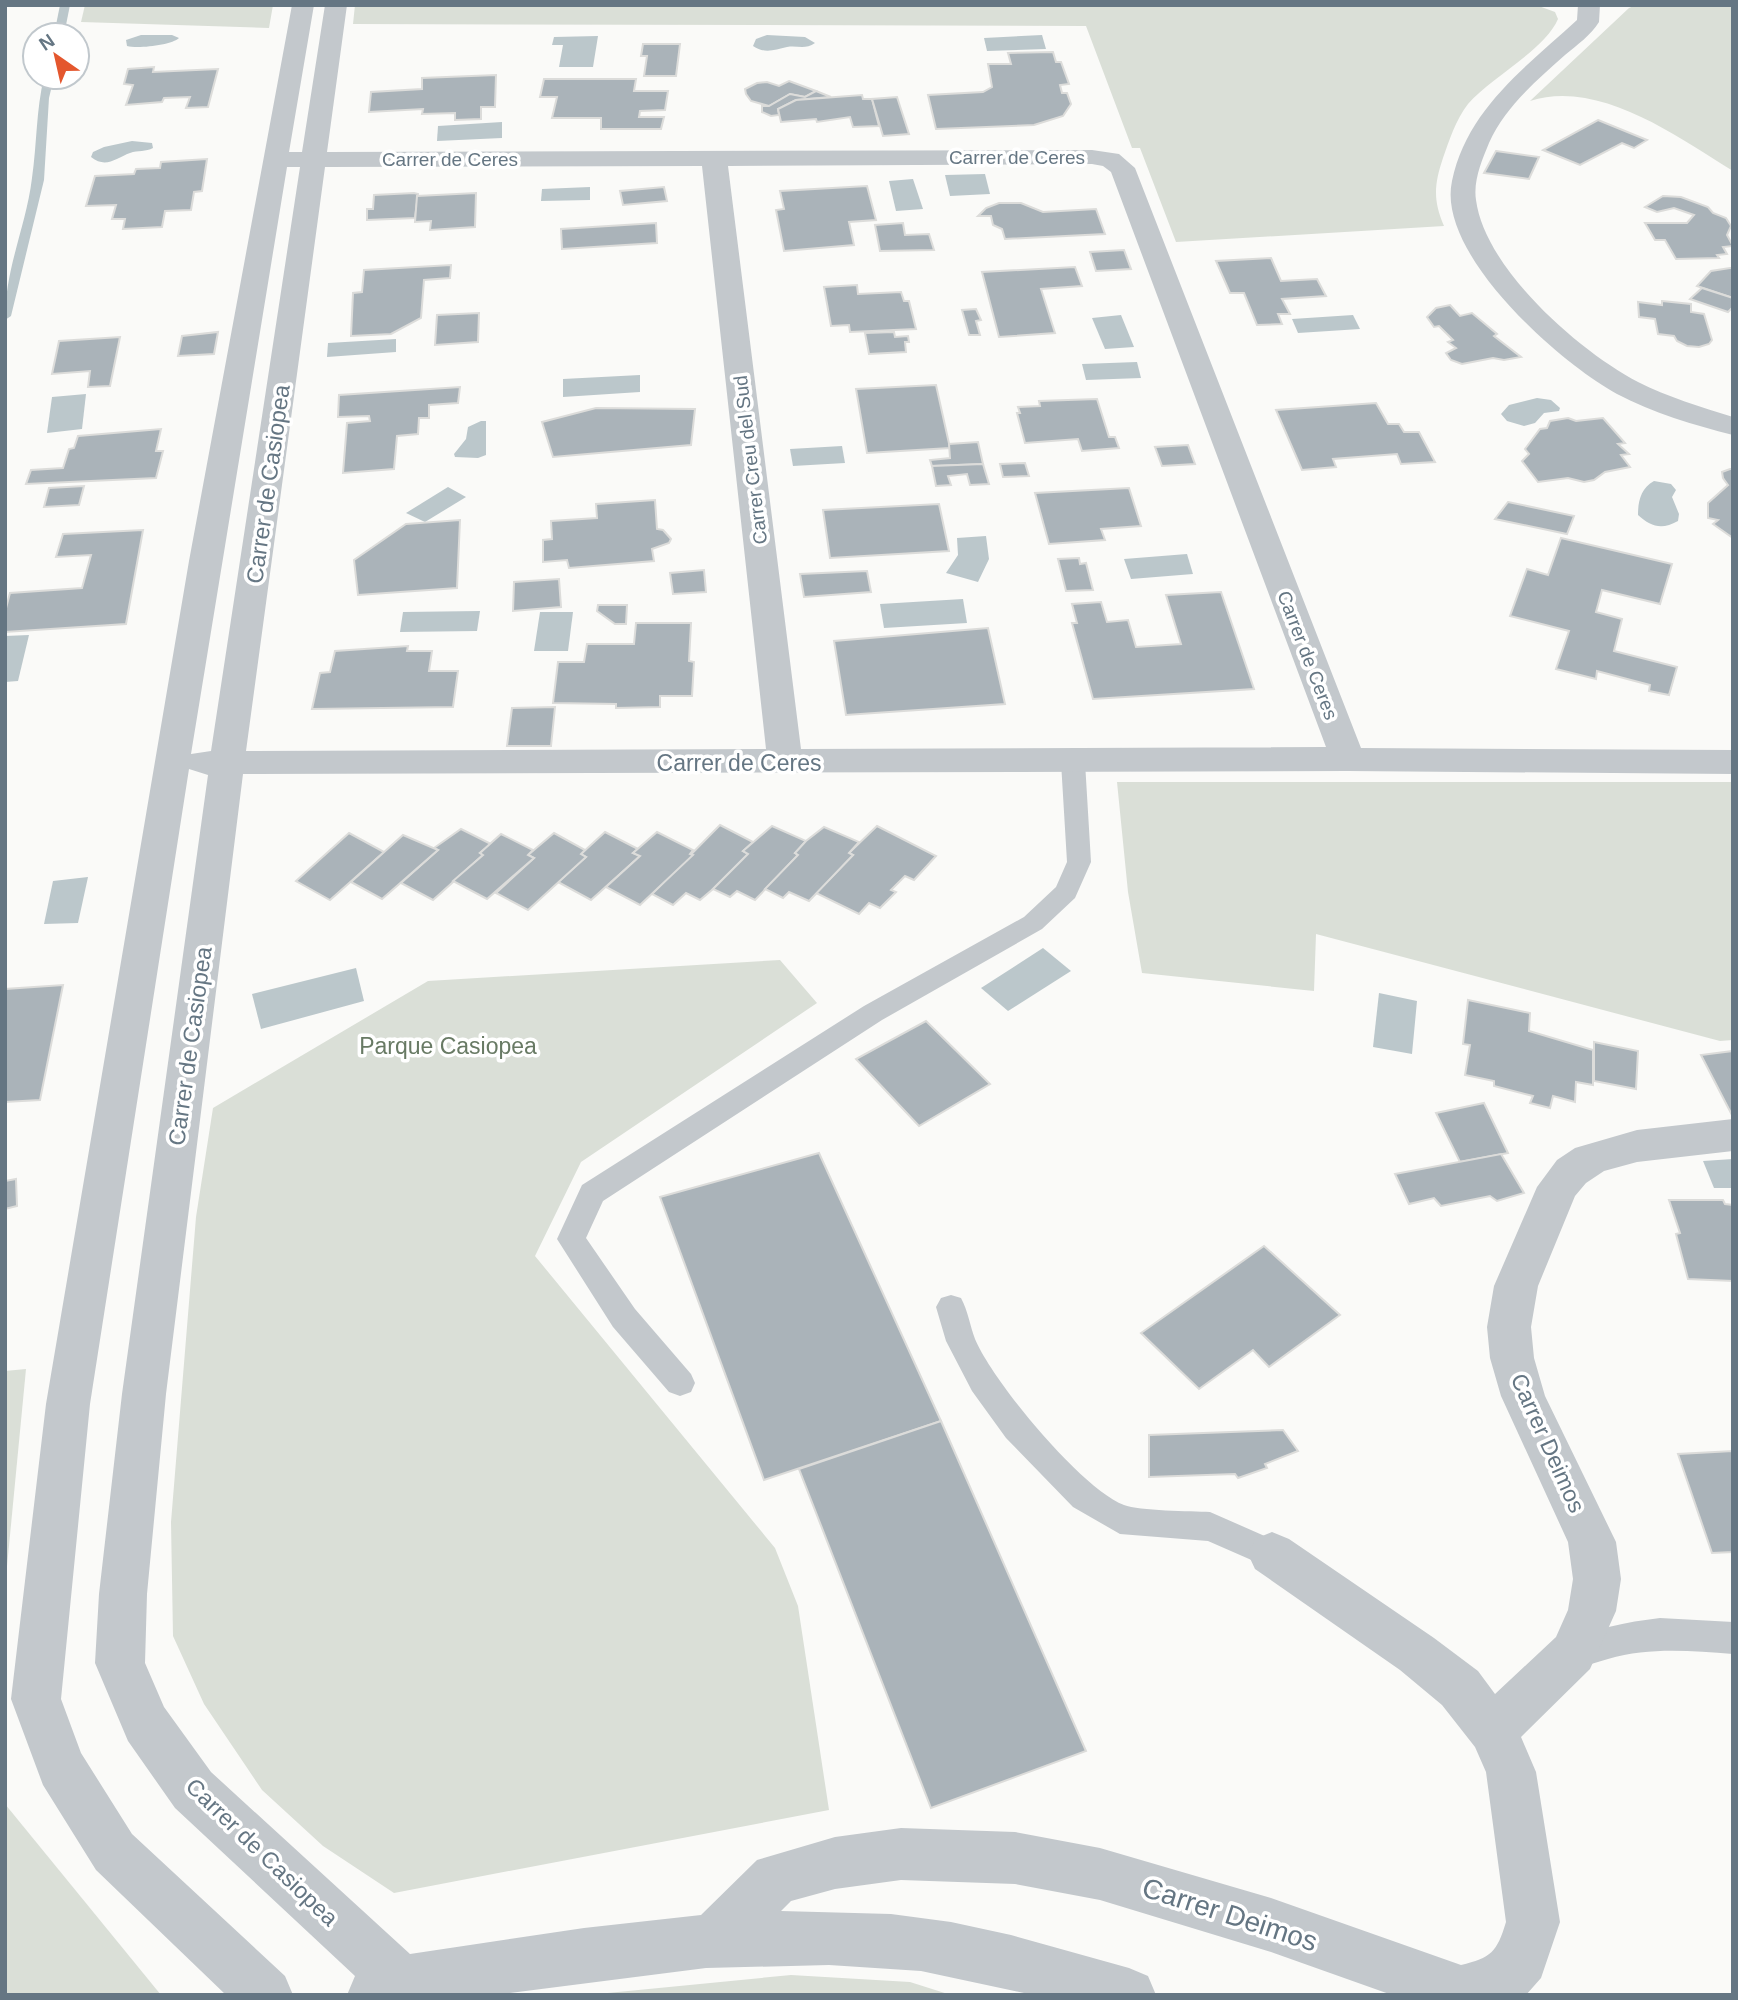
<svg xmlns="http://www.w3.org/2000/svg" width="1738" height="2000" font-family="Helvetica,sans-serif">
	<rect width="100%" height="100%" fill="#fafaf8"/>
	<!-- green -->
	<g fill="#dadfd7">
		<polygon points="85,5 273,5 269,28 81,22"/>
		<path d="M355,5H1536L1555,12L1558,19C1545,50 1490,78 1468,104C1456,119 1449,141 1443,158C1434,185 1433,200 1444,226L1176,242L1140,148H1132L1086,26L353,24Z"/>
		<path d="M1636,5H1733V171C1676,136 1599,79 1530,101L1629,8Z"/>
		<polygon points="1117,782 1733,782 1733,1040 1720,1041 1316,934 1314,991 1142,973 1128,892"/>
		<polygon points="780,960 817,1003 581,1162 535,1256 775,1548 798,1606 829,1810 394,1893 323,1846 262,1790 204,1704 173,1636 171,1522 196,1217 213,1108 428,981"/>
		<polygon points="26,1369 5,1587 5,1371"/>
		<polygon points="5,1804 161,1995 5,1995"/>
		<polygon points="791,1975 910,1982 951,1995 587,1995"/>
	</g>
	<!-- water -->
	<g fill="#bbc7cb">
		<path d="M141,35H172L179,38C172,45 138,49 127,46L126,40Z"/>
		<path d="M767,35L805,37L815,43C805,50 797,45 787,47C774,50 765,54 753,46L756,39Z"/>
		<polygon points="1042,35 1046,49 987,51 984,38"/>
		<polygon points="598,36 593,67 559,67 563,45 552,45 554,37"/>
		<polygon points="502,122 502,138 437,141 438,126"/>
		<path d="M132,141L152,143L153,148C146,152 138,150 130,153C116,158 106,169 91,157L93,152L104,147Z"/>
		<polygon points="985,174 990,194 950,196 945,175"/>
		<polygon points="913,179 923,209 896,211 889,181"/>
		<polygon points="590,187 590,200 541,201 542,189"/>
		<polygon points="1121,315 1134,347 1105,349 1092,318"/>
		<polygon points="1353,315 1360,329 1298,333 1292,319"/>
		<polygon points="396,339 396,352 327,357 328,343"/>
		<polygon points="1137,362 1141,378 1086,380 1082,364"/>
		<polygon points="640,375 640,392 563,397 563,379"/>
		<polygon points="86,394 82,429 47,433 52,397"/>
		<polygon points="1537,398 1551,400 1560,408 1559,411 1544,413 1535,423 1524,426 1507,421 1501,414 1509,405"/>
		<polygon points="481,421 486,421 486,455 478,458 455,457 454,454 466,439 468,427"/>
		<polygon points="842,446 845,463 793,466 790,449"/>
		<path d="M1654,481L1671,484L1676,490L1672,497L1679,514L1678,521C1662,530 1651,527 1638,515C1638,501 1641,488 1654,481Z"/>
		<polygon points="448,487 466,497 425,522 406,513"/>
		<polygon points="986,536 989,559 978,582 946,573 958,555 957,538"/>
		<polygon points="1187,554 1193,574 1131,579 1124,559"/>
		<polygon points="963,599 967,623 884,628 880,604"/>
		<polygon points="480,611 477,631 400,632 403,612"/>
		<polygon points="540,612 573,612 568,651 534,651"/>
		<polygon points="29,635 18,681 5,682 5,636"/>
		<polygon points="88,877 78,923 44,924 53,881"/>
		<polygon points="1043,948 1071,971 1008,1011 981,988"/>
		<polygon points="356,968 364,1001 261,1029 252,994"/>
		<polygon points="1379,993 1417,1001 1412,1054 1373,1047"/>
		<polygon points="1733,1159 1733,1188 1714,1188 1703,1161"/>
	</g>
	<g fill="none" stroke-linecap="round" stroke-linejoin="round">
		<!-- stream -->
		<g fill="#bbc7cb" fill-rule="evenodd">
			<polygon points="60,5 70,5 64,35 54,35"/>
			<path d="M44,77H54L49,98L44,180L11,316L5,320C5,268 26,227 32,178C37,144 36,110 44,77Z"/>
		</g>
	</g>
	<!-- building -->
	<g fill="#aab3b9" stroke="#dcdcda" stroke-width="2">
		<polygon points="643,44 680,44 676,76 644,76 647,56 641,56"/>
		<polygon points="1053,52 1056,62 1061,62 1069,84 1060,85 1062,93 1067,93 1071,104 1063,116 1034,125 936,129 928,95 983,92 992,87 988,64 1011,64 1008,53"/>
		<polygon points="154,67 153,72 218,69 208,107 186,108 190,97 164,98 162,102 126,105 133,85 124,84 128,69"/>
		<polygon points="496,75 495,107 481,107 481,119 455,120 455,113 422,114 423,109 369,112 371,92 422,89 422,78"/>
		<polygon points="544,79 636,79 634,91 668,91 665,110 640,111 639,117 664,117 661,129 601,129 601,118 552,118 557,97 540,97"/>
		<polygon points="789,81 816,91 805,97 790,94 769,106 751,101 746,94 745,89 757,83 767,82 779,86"/>
		<polygon points="816,91 831,97 796,100 778,109 779,115 771,116 762,112 762,106 769,106 790,94 805,97"/>
		<polygon points="862,95 863,99 872,99 879,126 853,127 850,117 817,122 816,119 781,122 778,109 796,100"/>
		<polygon points="897,97 909,134 883,136 872,99"/>
		<polygon points="1598,120 1647,140 1634,148 1622,143 1580,165 1543,150"/>
		<polygon points="1496,151 1539,157 1529,179 1484,173"/>
		<polygon points="207,159 202,191 194,192 191,210 165,211 162,227 123,229 125,219 112,219 116,205 86,206 95,176 134,174 136,169 160,168 161,162"/>
		<polygon points="867,186 876,220 849,222 854,245 784,251 776,210 784,209 780,191"/>
		<polygon points="664,187 667,201 623,205 620,191"/>
		<polygon points="414,193 418,194 415,218 367,220 367,209 373,209 374,195"/>
		<polygon points="476,193 475,227 430,230 431,221 415,222 417,196"/>
		<polygon points="1663,196 1681,197 1708,207 1713,213 1726,218 1731,226 1727,235 1733,246 1723,247 1727,254 1717,255 1719,258 1676,259 1665,240 1655,240 1645,223 1687,223 1694,215 1674,208 1657,212 1645,207"/>
		<polygon points="999,203 1021,203 1043,212 1096,209 1105,234 1005,239 1002,229 993,225 991,216 978,216 986,208"/>
		<polygon points="656,223 657,243 562,249 561,229"/>
		<polygon points="903,223 905,235 929,234 934,250 880,251 875,225"/>
		<polygon points="1124,250 1131,269 1096,271 1090,252"/>
		<polygon points="1271,258 1281,281 1317,279 1326,296 1282,299 1290,314 1278,314 1282,324 1257,325 1244,293 1230,293 1216,261"/>
		<polygon points="451,265 450,278 424,280 421,318 391,334 351,336 353,293 362,292 364,270"/>
		<polygon points="1075,267 1082,286 1041,289 1055,333 999,337 982,272"/>
		<polygon points="1730,268 1733,268 1733,298 1697,286 1711,271"/>
		<polygon points="857,285 858,294 901,292 904,301 909,301 916,329 850,332 849,325 831,326 824,287"/>
		<polygon points="1702,288 1733,298 1733,307 1728,312 1690,299"/>
		<polygon points="1662,301 1691,304 1691,312 1704,314 1712,340 1709,344 1699,347 1687,346 1677,341 1674,336 1658,334 1655,319 1639,317 1638,302 1662,305"/>
		<polygon points="1450,305 1460,316 1472,313 1497,334 1494,336 1521,357 1504,360 1493,358 1462,364 1451,360 1446,353 1456,348 1448,342 1453,340 1439,326 1434,327 1427,317 1436,308"/>
		<polygon points="976,309 981,320 976,321 980,335 969,335 962,310"/>
		<polygon points="479,313 478,342 435,345 437,315"/>
		<polygon points="218,332 214,354 178,356 182,336"/>
		<polygon points="894,332 895,337 908,336 909,342 905,342 906,352 869,354 865,333"/>
		<polygon points="120,337 110,386 88,387 90,371 52,374 59,341"/>
		<polygon points="936,385 950,448 867,453 856,389"/>
		<polygon points="460,387 458,403 429,405 429,418 419,418 418,434 397,436 394,469 343,473 347,423 370,421 369,416 338,417 339,395"/>
		<polygon points="1097,399 1109,437 1115,437 1119,448 1082,451 1078,439 1025,443 1017,413 1020,413 1018,407 1040,406 1039,401"/>
		<polygon points="1376,403 1388,424 1399,424 1404,432 1419,432 1435,462 1401,464 1397,454 1333,459 1336,467 1302,470 1276,410"/>
		<polygon points="596,408 695,409 691,445 553,457 542,422"/>
		<polygon points="1568,418 1576,421 1603,418 1625,443 1618,444 1629,454 1621,455 1630,467 1605,472 1594,480 1584,482 1568,478 1538,482 1522,461 1529,454 1525,449 1540,429 1547,428 1550,421"/>
		<polygon points="161,429 156,451 163,451 156,478 26,484 31,470 63,468 69,449 74,448 78,436"/>
		<polygon points="978,442 983,464 932,466 930,460 950,458 949,444"/>
		<polygon points="1188,445 1195,464 1162,466 1155,447"/>
		<polygon points="1025,463 1029,476 1003,477 1000,464"/>
		<polygon points="983,464 989,484 970,485 967,474 948,476 951,485 936,486 932,466"/>
		<polygon points="1730,469 1733,469 1733,538 1713,524 1718,520 1708,518 1708,503 1728,485 1723,478 1722,472"/>
		<polygon points="84,486 79,505 44,507 49,488"/>
		<polygon points="1129,488 1141,526 1101,529 1105,540 1049,544 1035,493"/>
		<polygon points="655,500 657,529 663,530 671,539 669,543 652,549 654,561 569,568 567,560 543,562 543,540 552,539 551,521 597,518 596,504"/>
		<polygon points="1508,502 1574,516 1567,534 1495,519"/>
		<polygon points="939,504 949,551 830,558 823,510"/>
		<polygon points="460,520 457,588 358,595 354,560 406,524"/>
		<polygon points="143,530 126,624 5,632 5,612 10,593 82,588 91,555 56,557 63,534"/>
		<polygon points="1561,538 1672,564 1660,604 1602,590 1596,612 1622,619 1614,651 1677,667 1669,695 1649,691 1650,685 1597,671 1596,679 1556,669 1569,631 1510,616 1527,569 1548,575"/>
		<polygon points="1079,558 1080,564 1086,563 1093,590 1066,591 1058,559"/>
		<polygon points="704,570 706,592 673,594 670,573"/>
		<polygon points="867,571 871,592 804,597 800,574"/>
		<polygon points="559,579 561,607 513,611 514,582"/>
		<polygon points="1221,592 1254,689 1093,699 1072,623 1077,623 1072,604 1101,602 1107,622 1128,620 1136,647 1181,644 1166,595"/>
		<polygon points="598,605 627,605 626,624 615,624 597,611"/>
		<polygon points="636,623 691,623 689,661 694,662 692,696 660,696 660,707 616,708 616,704 553,703 558,662 584,662 587,644 634,644"/>
		<polygon points="988,628 1005,704 846,715 834,641"/>
		<polygon points="408,646 407,651 432,651 429,671 458,671 453,707 312,709 320,673 330,672 335,651"/>
		<polygon points="555,707 551,746 507,746 512,708"/>
		<polygon points="720,825 753,842 743,851 748,854 713,889 700,900 686,893 673,905 652,894"/>
		<polygon points="772,826 806,841 795,853 798,855 755,900 737,891 730,897 713,889 748,854 743,851"/>
		<polygon points="877,826 936,856 914,880 905,876 891,890 896,892 880,908 869,903 859,914 816,893 853,855 849,853"/>
		<polygon points="824,827 859,842 849,853 853,855 809,901 789,892 783,898 765,889 798,855 795,853 806,841"/>
		<polygon points="461,829 491,844 480,853 483,855 433,900 401,883 438,850 434,848"/>
		<polygon points="605,832 638,849 633,853 640,856 591,900 558,882 586,857 581,854"/>
		<polygon points="657,832 693,850 690,854 693,855 640,905 606,887 640,856 633,853"/>
		<polygon points="349,833 384,852 330,900 296,881"/>
		<polygon points="554,833 585,850 581,854 586,857 528,910 496,893 534,858 528,855"/>
		<polygon points="501,834 533,850 528,855 534,858 487,899 453,881 483,855 480,853"/>
		<polygon points="403,835 438,850 382,899 351,882"/>
		<polygon points="63,985 40,1100 5,1102 5,989"/>
		<polygon points="1468,1000 1530,1013 1529,1031 1593,1050 1593,1085 1576,1082 1575,1102 1553,1096 1550,1108 1530,1103 1533,1096 1494,1086 1494,1081 1465,1075 1470,1045 1463,1044"/>
		<polygon points="926,1021 990,1084 919,1126 856,1059"/>
		<polygon points="1594,1042 1638,1051 1636,1089 1594,1081"/>
		<polygon points="1733,1051 1733,1117 1701,1055"/>
		<polygon points="1484,1103 1508,1153 1460,1162 1436,1113"/>
		<polygon points="819,1153 941,1421 764,1480 660,1197"/>
		<polygon points="1501,1154 1524,1193 1497,1201 1490,1196 1441,1206 1434,1198 1409,1204 1395,1174"/>
		<polygon points="16,1179 17,1206 5,1209 5,1181"/>
		<polygon points="1669,1200 1723,1200 1725,1204 1733,1205 1733,1281 1688,1279 1676,1234 1680,1233"/>
		<polygon points="1264,1246 1340,1315 1269,1367 1253,1350 1199,1389 1141,1333"/>
		<polygon points="941,1421 1086,1751 931,1808 799,1469"/>
		<polygon points="1283,1430 1298,1451 1265,1464 1267,1468 1238,1478 1235,1474 1149,1477 1149,1435"/>
		<polygon points="1733,1451 1733,1552 1712,1553 1678,1454"/>
	</g>
	<g fill="none" stroke-linecap="round" stroke-linejoin="round">
		<!-- service -->
		<g fill="#c3c8cc" fill-rule="evenodd">
			<polygon points="1073,754 1081,756 1085,762 1091,862 1075,898 1042,929 882,1020 603,1201 586,1238 635,1309 691,1374 695,1383 691,1392 680,1396 669,1392 613,1327 557,1239 582,1185 864,1006 1024,917 1056,887 1067,862 1061,762 1065,756"/>
			<path d="M951,1295L961,1298C968,1311 970,1326 975,1339C993,1382 1082,1489 1124,1505C1139,1511 1191,1511 1210,1512L1283,1544L1288,1554L1283,1564L1272,1569L1208,1541L1120,1534L1073,1507L1006,1438L972,1391L946,1341L936,1307L941,1298Z"/>
			<path d="M1660,1618L1733,1622V1654C1690,1651 1650,1647 1608,1659C1592,1663 1578,1671 1561,1664L1556,1653L1561,1642C1593,1629 1626,1622 1660,1618Z"/>
		</g>
		<!-- minor -->
		<g fill="#c3c8cc" fill-rule="evenodd">
			<path d="M292,5H314L289,152H302L325,5H347L327,152L1092,150L1119,154L1135,168L1361,748L1733,750V774L1348,771L243,774L166,1394L147,1594L145,1663L164,1707L211,1772L410,1954L584,1928L701,1915L757,1860L835,1837L901,1828L1015,1832L1100,1848L1271,1898L1461,1965C1491,1958 1497,1952 1506,1922L1486,1772L1475,1747L1442,1705L1400,1670L1255,1569L1248,1554L1255,1539L1272,1532L1289,1539L1434,1638L1478,1671L1495,1694L1556,1637L1568,1610L1573,1579L1568,1542L1501,1396L1490,1358L1487,1327L1494,1286L1537,1187L1557,1160L1575,1148L1637,1130L1733,1119V1151L1637,1162L1604,1171L1586,1183L1575,1196L1538,1286L1531,1327L1534,1358L1545,1396L1616,1542L1621,1579L1616,1611L1590,1669L1521,1737L1536,1772L1560,1922L1541,1978L1526,1995H1392L1271,1952L1100,1900L1015,1884L901,1880L835,1889L791,1901L781,1911L891,1914L951,1922L1011,1935L1129,1968L1148,1976L1156,1995H1033L921,1971L829,1965L706,1968L495,1995H347L355,1976L175,1808L128,1741L95,1663L99,1594L122,1394L208,775L189,769L90,1404L61,1699L81,1753L132,1834L285,1976L293,1995H226L96,1870L43,1785L11,1699L46,1404L189,561ZM1092,164L1103,166L1111,172L1326,747L801,749L728,166ZM702,166L766,749L246,751L325,167ZM287,167H300L211,751L191,754Z"/>
			<path d="M1578,5H1600L1599,22C1591,35 1577,45 1565,55C1536,81 1505,107 1489,143C1482,160 1473,181 1476,200C1485,269 1579,351 1638,382C1668,397 1701,407 1733,417V435C1694,425 1653,413 1617,394C1560,363 1436,254 1452,181C1467,109 1526,67 1577,20Z"/>
		</g>
	</g>
	<g text-anchor="middle" stroke-width="7" stroke-linejoin="round" paint-order="stroke">
		<!-- far-street labels -->
		<g font-size="19" fill="#657683" stroke="#fff">
			<text x="1017" y="164">Carrer de Ceres</text>
			<text x="450" y="166">Carrer de Ceres</text>
			<text transform="translate(750 460) rotate(-97)" y="7">Carrer Creu del Sud</text>
			<text transform="translate(1308 655) rotate(69)" y="7">Carrer de Ceres</text>
		</g>
		<!-- street labels -->
		<g font-size="23" fill="#657683" stroke="#fff">
			<text transform="translate(268 484) rotate(-82)" y="8">Carrer de Casiopea</text>
			<text x="739" y="771">Carrer de Ceres</text>
			<text transform="translate(190 1046) rotate(-82)" y="8">Carrer de Casiopea</text>
			<text transform="translate(1548 1443) rotate(66)" y="8">Carrer Deimos</text>
			<text transform="translate(262 1852) rotate(44)" y="8">Carrer de Casiopea</text>
		</g>
		<!-- park labels -->
		<g font-size="23" fill="#687a64" stroke="#fff">
			<text x="448" y="1054">Parque Casiopea</text>
		</g>
		<!-- near-street labels -->
		<g font-size="28" fill="#657683" stroke="#fff">
			<text transform="translate(1230 1914) rotate(18)" y="10">Carrer Deimos</text>
		</g>
	</g>
	<!-- border -->
	<rect width="1738" height="2000" fill="none" stroke="#657683" stroke-width="14"/>
	<!-- north arrow -->
	<g transform="translate(56 56) rotate(326)"><circle r="33" fill="#ffffff" stroke="#c1c8cd" stroke-width="2"/>
	<path d="M0-5L12 26L0 18L-12 26Z" fill="#e4572e"/>
	<text y="-10" font-size="19" font-weight="bold" text-anchor="middle" fill="#657683">N</text>
	</g>
</svg>
